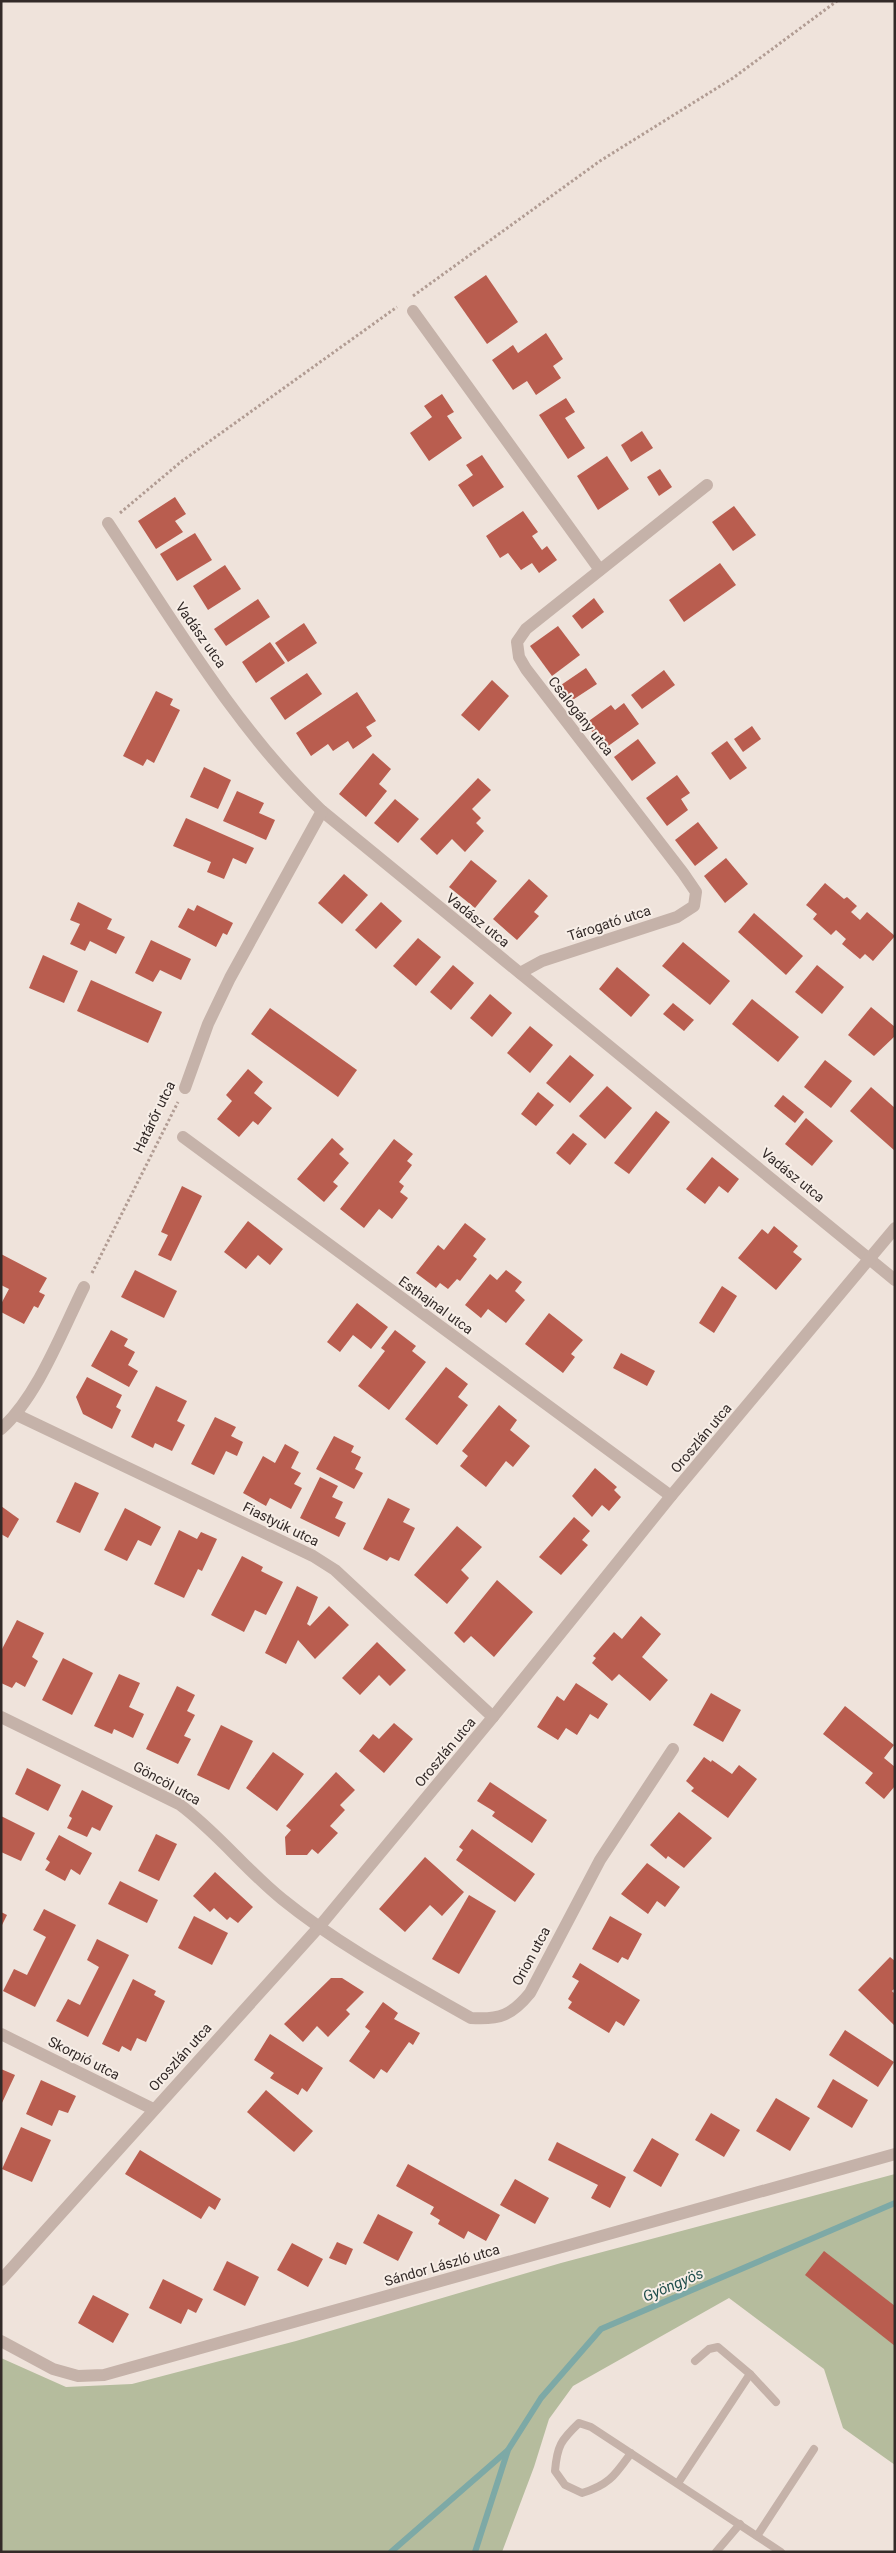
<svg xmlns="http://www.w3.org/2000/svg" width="896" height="2553" font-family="Roboto,sans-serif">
	<rect width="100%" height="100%" fill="#efe3db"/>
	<!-- green -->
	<polygon fill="#b5bc9d" points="895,2174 895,2465 843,2428 824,2369 729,2298 573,2386 549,2419 534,2467 502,2552 1,2552 1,2358 66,2387 132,2384 296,2341 561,2263"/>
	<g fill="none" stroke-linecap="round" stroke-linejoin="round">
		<!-- stream -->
		<g stroke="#7da9a6" stroke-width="6">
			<polyline points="391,2552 507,2451"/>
			<polyline points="475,2552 508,2450 541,2398 601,2329 895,2203"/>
		</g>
	</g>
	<!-- building -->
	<g fill="#b95d4f">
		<polygon points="486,275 518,322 487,344 454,297"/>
		<polygon points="546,333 563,359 553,366 561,378 536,395 527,381 513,390 492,360 513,345 518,353"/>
		<polygon points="442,394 454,412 447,416 462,438 429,461 410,433 432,417 424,406"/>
		<polygon points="566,398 575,412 565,418 585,448 568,459 539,415"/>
		<polygon points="642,431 653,448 631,462 621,445"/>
		<polygon points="482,455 504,487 473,507 458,485 473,475 466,465"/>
		<polygon points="607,456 629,489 598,510 577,476"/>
		<polygon points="660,469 672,487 659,496 647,477"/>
		<polygon points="175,497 186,514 175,521 183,532 156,549 138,521"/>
		<polygon points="734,506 756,535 733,551 712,522"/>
		<polygon points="523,511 538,532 532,536 542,550 547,546 557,560 539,573 532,563 521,570 508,553 500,558 486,536"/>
		<polygon points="195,533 212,560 177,581 160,554"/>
		<polygon points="720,563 736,585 684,622 669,600"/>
		<polygon points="225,565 241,589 208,610 193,586"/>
		<polygon points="594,598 604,612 582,629 572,616"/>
		<polygon points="258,599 270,617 226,646 214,629"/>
		<polygon points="304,623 317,643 288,662 275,643"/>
		<polygon points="558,626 580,655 552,676 530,646"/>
		<polygon points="270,642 285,663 256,683 242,662"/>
		<polygon points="586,668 597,684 571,701 561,685"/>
		<polygon points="664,670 675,685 642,709 631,695"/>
		<polygon points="307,673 322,694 285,720 270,698"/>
		<polygon points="492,680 509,696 479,731 461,715"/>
		<polygon points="156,691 173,699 170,705 180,710 154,763 147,759 143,766 123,756"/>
		<polygon points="357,692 376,721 366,727 372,736 353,749 348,741 333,751 328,744 311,756 296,733"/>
		<polygon points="624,703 639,724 604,749 586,723 611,705 615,710"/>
		<polygon points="752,726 761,739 743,752 734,739"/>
		<polygon points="638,739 656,763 632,781 614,757"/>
		<polygon points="727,741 747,768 730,780 711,753"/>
		<polygon points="373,753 391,769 379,784 387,791 366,817 339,794"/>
		<polygon points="204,767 231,780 218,809 190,797"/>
		<polygon points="677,775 690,793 681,799 688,810 667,826 646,798"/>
		<polygon points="478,778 491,790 472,809 481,818 476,823 484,831 465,852 452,839 437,855 420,839"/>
		<polygon points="237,791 264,803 259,813 275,820 266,840 223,821"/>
		<polygon points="395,799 419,819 398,843 374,823"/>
		<polygon points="186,818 254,848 246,864 233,858 224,879 207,872 211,862 173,846"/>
		<polygon points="698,822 718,848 695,866 675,840"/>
		<polygon points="726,858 748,884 725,903 704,876"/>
		<polygon points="471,860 497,881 475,908 449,887"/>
		<polygon points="344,874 368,895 342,924 318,903"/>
		<polygon points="529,879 548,896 534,912 539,916 517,940 493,919"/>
		<polygon points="825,883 844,899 847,897 857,906 851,912 860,920 867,912 895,936 873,961 865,954 860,959 842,944 846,939 836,930 831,935 813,919 817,914 806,905"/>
		<polygon points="78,902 112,919 107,929 125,937 116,954 90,941 85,951 70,944 80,924 70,920"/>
		<polygon points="381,902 402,921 376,949 355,930"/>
		<polygon points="197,905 233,923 227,935 223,933 216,947 178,927 188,908 194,911"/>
		<polygon points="754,913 803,956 786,975 738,932"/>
		<polygon points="418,938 441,957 416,986 393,966"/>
		<polygon points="151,940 191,959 181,980 160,970 153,982 135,973"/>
		<polygon points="683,942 730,981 710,1005 662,966"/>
		<polygon points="43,955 78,971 64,1003 29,988"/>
		<polygon points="453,965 474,983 451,1010 430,992"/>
		<polygon points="817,965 844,987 822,1014 795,992"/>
		<polygon points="617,967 650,995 631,1017 599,989"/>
		<polygon points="91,980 162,1012 148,1043 77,1011"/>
		<polygon points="490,994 512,1013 492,1037 470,1018"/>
		<polygon points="752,999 799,1037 778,1062 732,1024"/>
		<polygon points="673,1003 694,1020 684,1031 663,1014"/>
		<polygon points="871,1007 895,1027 895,1036 874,1056 848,1035"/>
		<polygon points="270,1008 357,1070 338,1097 251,1034"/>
		<polygon points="530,1026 553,1045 530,1073 507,1053"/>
		<polygon points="570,1055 594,1075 570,1103 546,1083"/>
		<polygon points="825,1060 852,1081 831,1108 804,1087"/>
		<polygon points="248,1069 263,1082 254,1093 272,1108 258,1125 253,1121 239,1137 217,1119 232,1101 226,1095"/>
		<polygon points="607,1086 632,1108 605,1139 579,1116"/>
		<polygon points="871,1087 895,1108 895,1151 850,1111"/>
		<polygon points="538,1092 554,1105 536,1126 521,1114"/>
		<polygon points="783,1095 804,1112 795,1123 774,1106"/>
		<polygon points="656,1111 670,1122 629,1174 614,1163"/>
		<polygon points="806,1118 833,1141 812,1166 785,1144"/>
		<polygon points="573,1133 587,1144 570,1165 556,1153"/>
		<polygon points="332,1138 344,1149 339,1154 349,1163 333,1182 338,1186 324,1202 297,1179"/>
		<polygon points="394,1139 413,1154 407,1161 412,1165 399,1182 404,1186 400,1192 408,1198 392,1219 379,1209 364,1228 340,1209"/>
		<polygon points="712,1157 739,1179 728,1193 719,1186 705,1204 686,1189"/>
		<polygon points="182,1186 202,1196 171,1261 158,1255 168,1235 161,1232"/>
		<polygon points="248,1221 283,1249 270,1265 258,1255 246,1269 224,1252"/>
		<polygon points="465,1223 486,1239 473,1256 477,1259 460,1281 457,1279 448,1289 440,1283 436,1288 416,1273 438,1245 444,1250"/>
		<polygon points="774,1226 798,1246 793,1252 802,1259 776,1290 738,1258 762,1229 768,1234"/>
		<polygon points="1,1254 47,1278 39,1292 45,1295 38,1308 34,1306 24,1324 1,1312 1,1304 9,1289 1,1285"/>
		<polygon points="135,1270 177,1291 164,1318 121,1297"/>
		<polygon points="506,1270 522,1282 515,1291 525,1300 506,1323 488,1309 481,1318 465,1305 490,1274 497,1280"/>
		<polygon points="722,1286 737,1296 714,1333 699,1323"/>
		<polygon points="357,1303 388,1327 371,1349 353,1335 340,1352 327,1342"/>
		<polygon points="549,1313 583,1340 571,1354 575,1357 563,1373 525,1344"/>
		<polygon points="111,1330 128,1339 124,1346 135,1352 128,1365 138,1371 129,1387 91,1366"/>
		<polygon points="395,1330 416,1346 412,1351 426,1362 389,1410 358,1386 385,1351 381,1348"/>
		<polygon points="621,1353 655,1371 647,1386 613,1368"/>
		<polygon points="446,1367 468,1384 458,1397 468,1405 437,1445 405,1419"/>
		<polygon points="87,1377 122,1395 116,1407 121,1410 112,1429 83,1414 76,1397"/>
		<polygon points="156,1386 187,1401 177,1421 185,1425 172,1451 155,1443 153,1448 131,1437"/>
		<polygon points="499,1405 517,1420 510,1430 530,1446 513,1467 506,1461 486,1487 460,1466 468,1456 462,1451"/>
		<polygon points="215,1417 236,1427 231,1436 243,1442 237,1456 226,1451 214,1475 191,1464"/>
		<polygon points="334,1436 354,1446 351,1452 361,1457 355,1469 363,1473 354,1489 316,1469"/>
		<polygon points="285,1444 299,1452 291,1468 301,1473 294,1484 302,1488 291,1509 270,1498 266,1506 243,1493 263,1456 275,1463"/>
		<polygon points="595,1468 617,1487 614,1490 621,1497 609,1511 602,1505 592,1517 572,1496"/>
		<polygon points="320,1477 338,1486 332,1497 343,1502 335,1518 346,1523 339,1537 300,1518"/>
		<polygon points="75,1482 99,1493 80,1533 56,1522"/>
		<polygon points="388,1498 410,1509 403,1522 415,1528 399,1561 390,1557 387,1561 363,1549"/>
		<polygon points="1,1506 19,1519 8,1538 1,1534"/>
		<polygon points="125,1508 161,1527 151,1546 138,1540 127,1561 104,1550"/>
		<polygon points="574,1517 590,1531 582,1540 588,1545 561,1575 539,1557"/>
		<polygon points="457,1526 482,1547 461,1570 469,1578 447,1604 414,1575"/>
		<polygon points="179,1530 197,1539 201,1532 217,1539 202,1571 198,1569 184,1598 154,1584"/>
		<polygon points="242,1556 263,1567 261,1571 283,1582 266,1615 255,1610 244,1632 211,1615"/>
		<polygon points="497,1580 533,1612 494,1657 471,1636 464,1643 454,1633"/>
		<polygon points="297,1586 318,1597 307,1624 310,1626 329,1606 349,1625 315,1659 298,1640 286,1664 265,1653"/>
		<polygon points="641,1616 661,1634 642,1657 668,1680 650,1701 619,1674 612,1681 592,1663 596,1658 593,1656 614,1632 622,1639"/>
		<polygon points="17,1620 44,1633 32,1657 38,1661 25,1687 16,1682 12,1688 1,1683 1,1651"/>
		<polygon points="377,1642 406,1670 390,1686 379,1675 360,1695 342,1678"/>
		<polygon points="63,1658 93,1673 72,1715 42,1700"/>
		<polygon points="119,1674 140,1683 129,1707 144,1714 133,1738 114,1729 112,1734 94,1726"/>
		<polygon points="576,1683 608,1704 598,1719 590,1714 577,1735 566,1728 558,1740 537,1727 557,1696 564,1701"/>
		<polygon points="177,1686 195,1695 187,1711 195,1715 184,1736 191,1739 178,1764 146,1749"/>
		<polygon points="711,1693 741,1710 723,1742 693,1725"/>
		<polygon points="845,1706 894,1745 884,1758 895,1767 895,1786 884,1799 865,1783 873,1773 823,1734"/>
		<polygon points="394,1723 413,1739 384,1773 359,1751 373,1734 379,1739"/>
		<polygon points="221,1725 253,1741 229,1790 197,1775"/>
		<polygon points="273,1752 304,1774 277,1811 246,1788"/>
		<polygon points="704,1757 711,1762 712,1760 732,1774 739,1765 757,1779 728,1818 691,1791 694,1788 686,1781"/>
		<polygon points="27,1768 61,1785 48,1811 15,1794"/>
		<polygon points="336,1772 355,1790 340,1805 345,1810 330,1826 338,1833 318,1854 312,1849 307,1855 286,1855 285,1837 291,1830 286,1826"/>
		<polygon points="490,1782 547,1820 532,1843 492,1816 495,1812 477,1801"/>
		<polygon points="82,1790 113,1806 100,1831 92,1827 87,1837 67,1828 72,1818 69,1816"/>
		<polygon points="679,1812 712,1838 684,1868 668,1856 666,1859 650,1845"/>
		<polygon points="1,1816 35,1833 21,1861 1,1852"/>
		<polygon points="472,1829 535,1874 515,1902 456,1860 463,1850 459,1847"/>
		<polygon points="156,1834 177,1844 159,1881 138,1871"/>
		<polygon points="59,1835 92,1853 80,1875 71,1869 65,1881 45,1870 50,1862 46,1859"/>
		<polygon points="425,1857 464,1892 442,1916 430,1905 405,1932 379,1909"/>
		<polygon points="647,1863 680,1887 665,1907 657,1901 648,1914 621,1894"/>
		<polygon points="215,1872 253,1907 238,1923 230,1917 227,1920 214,1908 210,1912 193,1896"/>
		<polygon points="120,1881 158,1900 147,1923 108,1904"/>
		<polygon points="469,1895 496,1911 459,1974 432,1959"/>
		<polygon points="44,1909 76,1925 35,2007 3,1991 14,1969 27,1975 46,1937 33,1930"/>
		<polygon points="1,1912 7,1915 1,1927"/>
		<polygon points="194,1916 228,1933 212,1965 178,1948"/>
		<polygon points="610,1916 642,1934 628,1960 622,1957 618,1963 592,1949"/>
		<polygon points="97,1939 129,1955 88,2037 56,2021 68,1999 80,2005 99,1967 87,1960"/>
		<polygon points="890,1957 895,1961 895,1988 892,1991 895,1994 895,2026 858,1990"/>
		<polygon points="580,1963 640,2000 624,2026 616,2021 609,2033 568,2008 572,2002 568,1999 579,1981 572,1977"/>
		<polygon points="331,1978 342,1978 364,1992 346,2010 350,2014 328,2037 317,2026 303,2042 284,2024"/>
		<polygon points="133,1979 156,1991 154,1995 165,2001 146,2042 137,2038 131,2051 122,2046 119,2052 102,2044"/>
		<polygon points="383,2002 398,2013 394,2019 420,2033 413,2045 409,2042 387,2073 381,2069 374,2079 349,2061 370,2031 365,2027"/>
		<polygon points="845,2030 894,2062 878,2087 829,2055"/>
		<polygon points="270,2034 323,2068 307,2092 302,2088 298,2095 270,2078 274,2073 254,2060"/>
		<polygon points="1,2069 15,2075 1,2105"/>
		<polygon points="833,2079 868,2100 852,2128 817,2107"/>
		<polygon points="41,2080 76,2096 68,2113 59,2110 52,2126 26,2114"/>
		<polygon points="266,2090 313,2131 294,2152 247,2112"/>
		<polygon points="776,2098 810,2118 790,2151 756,2131"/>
		<polygon points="711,2113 740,2130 724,2157 695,2140"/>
		<polygon points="21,2127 51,2140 32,2182 2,2169"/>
		<polygon points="652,2138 679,2154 661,2187 633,2171"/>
		<polygon points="557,2142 626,2177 610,2208 591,2198 598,2185 548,2160"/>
		<polygon points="140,2150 221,2199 215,2210 209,2206 201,2219 125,2174"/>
		<polygon points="408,2164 500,2215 486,2241 468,2231 464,2239 438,2224 440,2220 430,2214 434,2207 396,2186"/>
		<polygon points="515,2179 549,2198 535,2224 500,2205"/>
		<polygon points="378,2214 413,2232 398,2261 363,2243"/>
		<polygon points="337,2242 353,2249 346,2265 329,2258"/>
		<polygon points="292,2243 323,2259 308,2287 277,2270"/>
		<polygon points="824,2251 895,2306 895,2346 805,2275"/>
		<polygon points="227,2261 259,2277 245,2306 213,2290"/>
		<polygon points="163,2279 203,2299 196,2313 188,2309 181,2324 149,2308"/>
		<polygon points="93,2295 129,2314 113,2343 78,2323"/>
	</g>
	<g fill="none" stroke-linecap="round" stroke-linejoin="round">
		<!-- path -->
		<g stroke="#b19c93" stroke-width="3" stroke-dasharray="2.5 2.5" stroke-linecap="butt">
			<polyline points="413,296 600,161 733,78 837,1"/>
			<polyline points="120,513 182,461 397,307"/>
			<polyline points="92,1273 178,1102"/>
		</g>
		<!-- lane -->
		<g stroke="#c5b2a9" stroke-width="8">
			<polyline points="695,2361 709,2349 718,2347 750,2374 776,2402"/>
			<path d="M631,2453C615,2475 609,2485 582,2493L565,2485L555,2471C557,2446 561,2440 579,2423L591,2427L781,2552"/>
			<polyline points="678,2483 750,2374"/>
			<polyline points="757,2536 814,2449"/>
			<polyline points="716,2552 740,2524"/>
		</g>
		<!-- street -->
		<g stroke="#c5b2a9" stroke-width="12">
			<polyline points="413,311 600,570"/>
			<path d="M108,523C173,621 237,730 322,811L895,1280"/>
			<polyline points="520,973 542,961 677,917 694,906 696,892 683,873 526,669 519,657 517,642 526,629 707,485"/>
			<polyline points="185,1088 208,1024 230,978 322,811"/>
			<polyline points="183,1137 671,1496"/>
			<polyline points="17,1415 313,1556 335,1570 493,1717"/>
			<path d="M1,1429C38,1396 62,1331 84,1287"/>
			<path d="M1,1717L179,1804C217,1832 246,1870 282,1899C340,1946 406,1981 471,2018C500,2020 512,2015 530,1993L600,1860L673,1749"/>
			<polyline points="1,2034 153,2109"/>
			<polyline points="1,2280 319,1927 493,1717 671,1496 895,1228"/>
			<polyline points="1,2341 53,2369 78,2376 104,2375 895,2154"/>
		</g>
	</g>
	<g text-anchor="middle" stroke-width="4" stroke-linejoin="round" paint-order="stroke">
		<!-- street labels -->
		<g font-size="14" fill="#332a28" stroke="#f7eee7">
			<text transform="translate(201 635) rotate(55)" y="5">Vadász utca</text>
			<text transform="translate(581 716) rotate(52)" y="5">Csalogány utca</text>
			<text transform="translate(478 920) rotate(39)" y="5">Vadász utca</text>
			<text transform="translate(609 923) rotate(-18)" y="5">Tárogató utca</text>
			<text transform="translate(154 1117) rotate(-64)" y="5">Határőr utca</text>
			<text transform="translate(793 1175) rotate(39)" y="5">Vadász utca</text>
			<text transform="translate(436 1305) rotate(36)" y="5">Esthajnal utca</text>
			<text transform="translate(701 1438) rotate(-50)" y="5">Oroszlán utca</text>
			<text transform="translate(281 1524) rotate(26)" y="5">Fiastyúk utca</text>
			<text transform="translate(445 1752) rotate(-50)" y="5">Oroszlán utca</text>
			<text transform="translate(167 1783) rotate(29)" y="5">Göncöl utca</text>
			<text transform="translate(531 1956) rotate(-62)" y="5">Orion utca</text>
			<text transform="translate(180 2057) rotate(-48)" y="5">Oroszlán utca</text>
			<text transform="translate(84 2058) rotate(27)" y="5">Skorpió utca</text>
			<text transform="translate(442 2265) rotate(-16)" y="5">Sándor László utca</text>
		</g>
		<!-- water labels -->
		<g font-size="15" font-style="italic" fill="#22504e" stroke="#f7eee7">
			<text transform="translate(673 2285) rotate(-23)" y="5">Gyöngyös</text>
		</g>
	</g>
	<!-- border -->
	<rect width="896" height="2553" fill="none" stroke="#332a28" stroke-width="5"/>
</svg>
